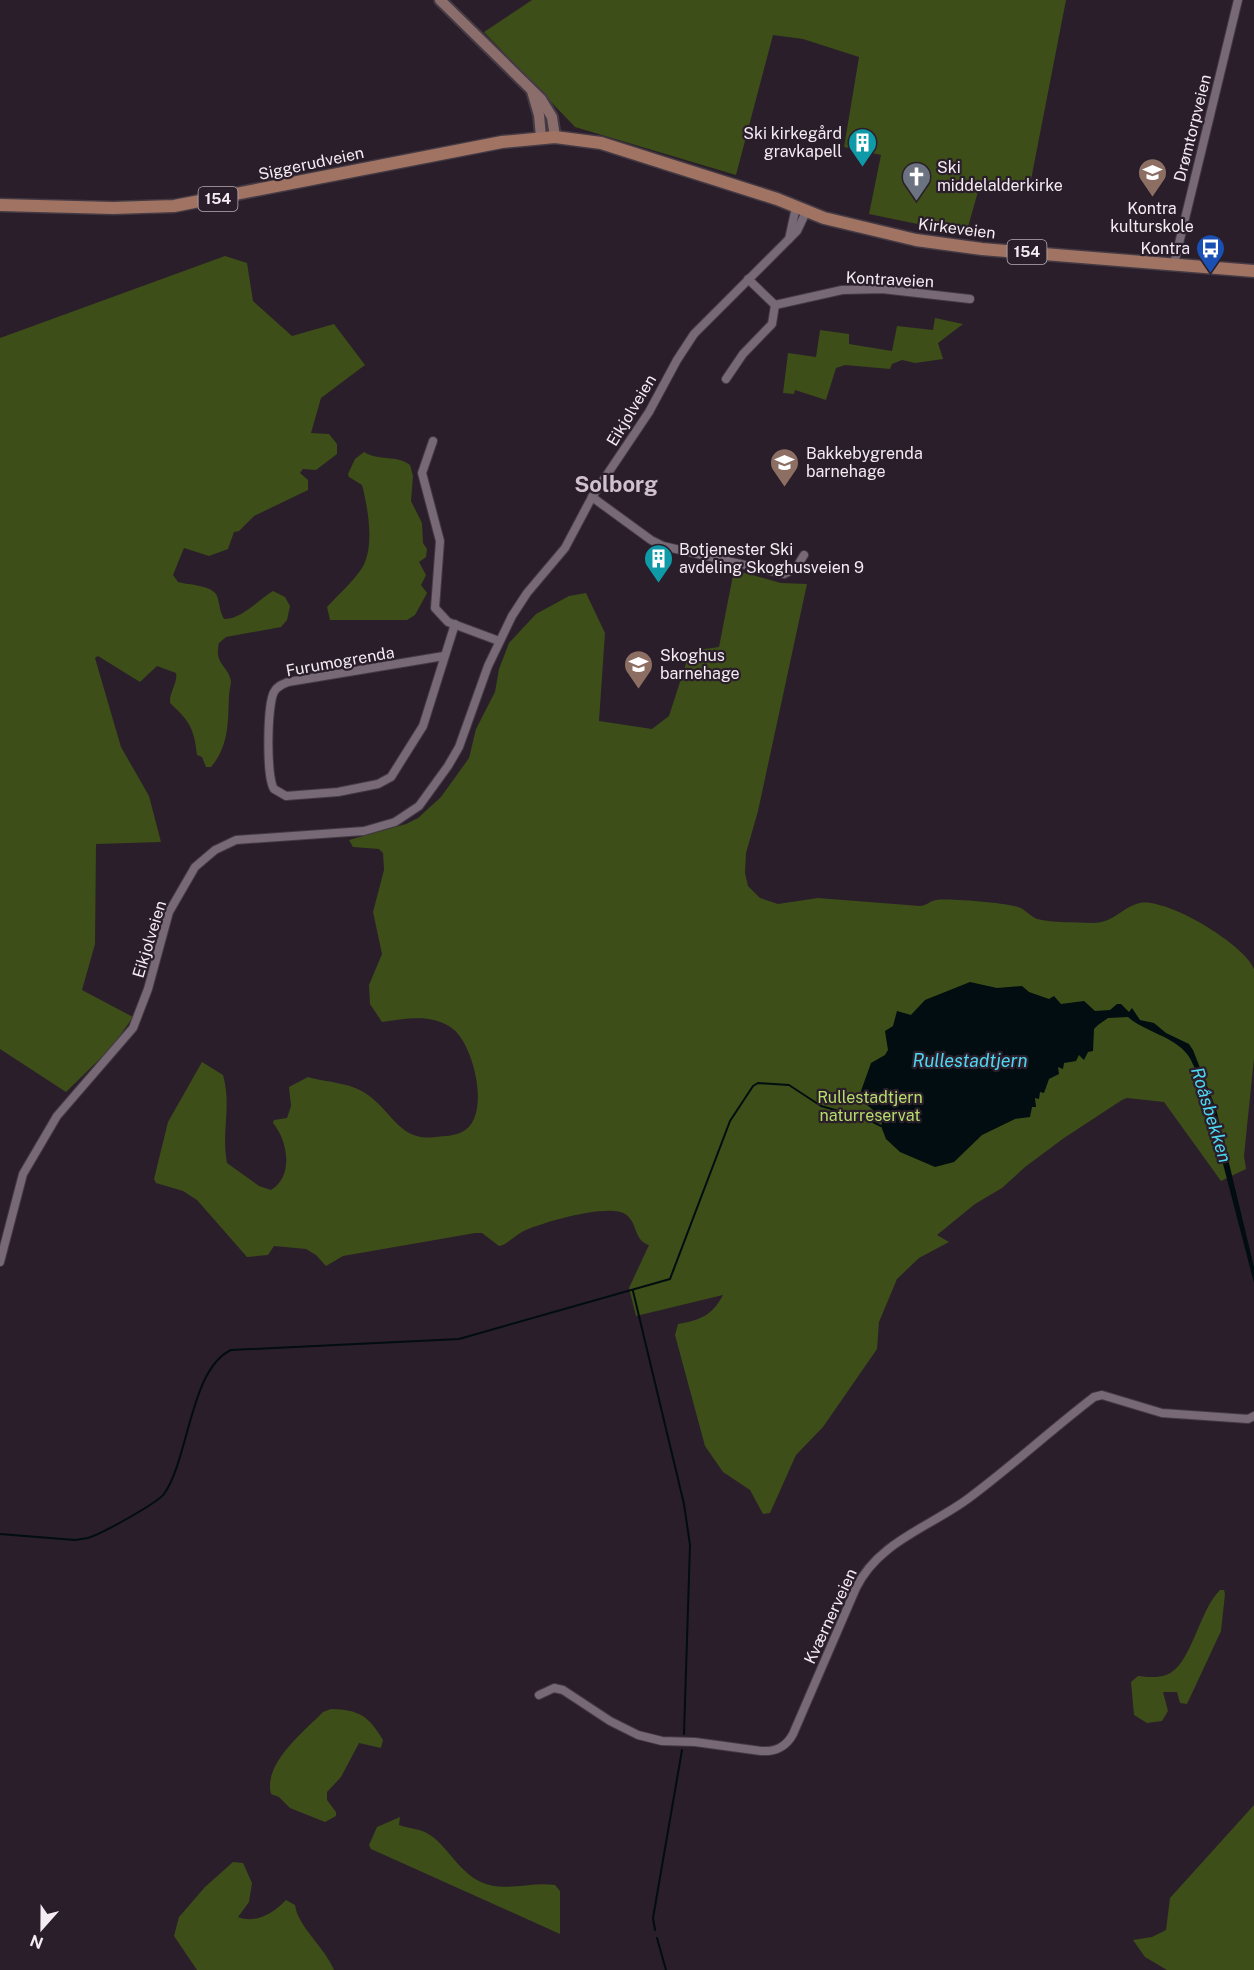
<svg xmlns="http://www.w3.org/2000/svg" width="1254" height="1970" font-family="'Public Sans',sans-serif">
	<rect width="100%" height="100%" fill="#2a1e2a"/>
	<!-- green -->
	<g fill="#3d4e18">
		<polygon points="532,0 1066,0 1029,190 981,181 966,234 869,214 881,155 844,147 859,57 803,39 773,35 736,175 575,127 484,32"/>
		<path d="M225,256L247,263L253,301L292,336L334,324L365,365L321,398L311,433L329,434L337,444V454L316,470L303,469L300,473L308,480V490L254,516L239,531L234,532L228,549L209,556L184,548L173,575L178,582C188,585 213,585 217,596C220,604 219,610 224,619C241,620 258,600 273,591L285,597L290,606L287,620L281,627L226,637L219,643C214,665 228,665 231,681C231,685 229,691 229,696C228,722 229,746 211,767H206L202,757L197,755C194,727 189,721 170,703C169,692 178,683 176,673L157,666L140,682L98,656L95,658L121,747L149,796L161,842L96,844L95,944L82,990L133,1017L112,1047L66,1092L0,1049V338Z"/>
		<polygon points="935,318 963,324 938,343 943,359 915,363 902,360 892,364 890,369 845,365 836,368 826,400 795,390 794,394 783,393 788,353 816,357 820,330 849,334 849,344 892,351 897,326 933,330"/>
		<path d="M364,452C378,461 398,455 410,465L413,476L411,501L422,523L423,543L427,549L426,557L419,562L426,575L421,585L427,593L415,615L407,620H330L327,607C338,595 353,582 362,568C375,547 368,508 362,485L349,477L348,474L355,459Z"/>
		<path d="M734,570L781,583L807,584L758,811L746,853L745,873L748,886L760,898L778,904L818,898L920,906C926,906 930,901 936,900C950,898 1005,903 1018,907C1025,909 1030,916 1037,919C1053,923 1075,922 1091,923C1113,924 1122,907 1140,903C1167,898 1244,944 1254,969V1058L1244,1156L1246,1169L1221,1181L1164,1102L1127,1098L1122,1100L1064,1138L1025,1167L1002,1188L975,1204L937,1235L949,1242L919,1258L897,1279L879,1322L877,1349L823,1427L796,1455L770,1513L763,1514L750,1490L723,1472L705,1446L675,1335L678,1324C700,1320 712,1316 723,1295L636,1316L629,1288L649,1245C633,1240 638,1222 625,1214C609,1203 539,1223 522,1232C514,1236 508,1244 499,1246L482,1233H475L343,1256L326,1266L316,1255L306,1249L274,1246L268,1255L247,1257L197,1200L183,1191L156,1183L154,1179L168,1122L202,1062L223,1075C232,1107 221,1130 227,1163L259,1186L271,1190C294,1176 288,1141 273,1123L274,1120L287,1118L291,1106L289,1087L308,1077C325,1082 351,1083 365,1093C392,1110 399,1142 435,1137C445,1136 454,1136 462,1132C492,1118 474,1045 453,1029C432,1013 406,1019 382,1022L370,1004L369,985L382,954L373,912L384,870L383,853L379,849L353,847L349,840L406,824L418,818L441,797L469,758L476,729L495,692L499,669L509,643L536,614L569,596L586,593L605,633L599,721L652,729L669,716L690,651L719,647Z"/>
		<path d="M1220,1590H1224L1225,1594L1221,1631L1187,1704L1180,1703L1177,1692H1163L1168,1711L1162,1721L1147,1723L1134,1715L1131,1682L1138,1676C1147,1677 1158,1678 1166,1675C1191,1667 1199,1610 1220,1590Z"/>
		<path d="M331,1709C359,1710 368,1715 383,1740L381,1748L359,1743L341,1777L327,1792V1800L336,1812V1816L325,1822L290,1808L279,1797L271,1794C263,1763 304,1732 323,1712Z"/>
		<polygon points="1254,1805 1254,1970 1167,1970 1145,1957 1133,1940 1152,1937 1166,1930 1170,1898"/>
		<path d="M400,1817L399,1825C409,1829 420,1828 430,1835C449,1848 459,1872 481,1882C503,1893 531,1881 555,1885L560,1891V1934L371,1849L369,1845L377,1827Z"/>
		<path d="M233,1862L243,1863L252,1883L249,1902L238,1917C256,1924 274,1913 286,1900L295,1905C298,1927 324,1946 334,1970H197L174,1936L179,1917L205,1887Z"/>
	</g>
	<!-- water -->
	<path fill="#010d10" d="M970,982L997,988L1022,986L1029,992L1049,999L1054,996L1061,1004L1084,1001L1095,1011L1110,1010L1117,1004H1121L1129,1012L1132,1008L1140,1020L1154,1023L1166,1033L1189,1044L1193,1050L1216,1109L1254,1267V1283L1203,1087C1198,1078 1193,1061 1187,1054C1173,1036 1145,1032 1128,1017L1108,1018L1098,1025L1094,1029L1093,1051L1088,1052L1084,1060L1079,1055L1076,1061L1064,1063L1063,1069L1058,1067L1059,1074L1049,1079L1044,1093L1040,1092L1039,1099L1035,1098L1036,1107H1032L1030,1117L1015,1119L982,1135L954,1162L935,1167L900,1152L886,1139L881,1126L883,1119L865,1103L861,1091L871,1063L885,1055L888,1050L885,1031L893,1026L897,1011L911,1015L925,1000Z"/>
	<g fill="none" stroke-linecap="round" stroke-linejoin="round">
		<!-- stream -->
		<g stroke="#010d10" stroke-width="2">
			<polyline points="633,1291 684,1504 690,1545 684,1734"/>
			<path d="M0,1534L75,1540L88,1538C101,1534 156,1504 164,1494C189,1459 190,1369 231,1350L459,1339L670,1279L730,1121L753,1086L758,1083L789,1085L821,1106L849,1114L858,1120L867,1119L881,1126"/>
			<polyline points="655,1930 653,1918 682,1750"/>
			<polyline points="657,1938 666,1970"/>
		</g>
		<defs>
			<g id="street">
				<polyline points="789,239 796,207"/>
				<polyline points="1174,264 1238,0"/>
				<polyline points="748,279 775,305 842,290 882,289 970,299"/>
				<polyline points="726,379 743,354 772,324 775,305"/>
				<polyline points="433,441 422,473 440,541 435,608 448,622 499,641"/>
				<polyline points="592,497 651,540 663,546 784,574 796,568 804,555"/>
				<path d="M444,656L288,682C283,684 277,686 274,692C267,705 266,777 274,789L286,796L338,792L378,784L391,777L423,726L455,624"/>
				<polyline points="0,1262 23,1174 57,1116 133,1028 148,989 169,912 195,867 215,850 236,840 364,831 395,822 419,806 448,766 459,747 488,666 512,616 527,593 565,548 592,497 649,412 677,360 694,334 797,231 806,212"/>
				<path d="M539,1695L554,1688L563,1690L610,1721L638,1735L662,1741L695,1742L761,1751C776,1752 786,1747 793,1734L856,1588C878,1542 930,1527 969,1498C1012,1466 1051,1430 1094,1397L1102,1395L1162,1413L1248,1419L1254,1416"/>
			</g>
			<g id="secondary">
				<polyline points="440,0 541,99 552,117 555,137"/>
				<polyline points="532,91 539,115 541,137"/>
			</g>
			<polyline id="primary" points="0,205 113,208 174,206 502,142 555,137 601,143 777,199 824,218 916,240 982,249 1254,271"/>
		</defs>
		<!-- street casing -->
		<use href="#street" stroke="#443a44" stroke-width="10"/>
		<!-- secondary casing -->
		<use href="#secondary" stroke="#443a44" stroke-width="14"/>
		<!-- primary casing -->
		<use href="#primary" stroke="#443a44" stroke-width="15"/>
		<!-- street -->
		<use href="#street" stroke="#776976" stroke-width="8"/>
		<!-- secondary -->
		<use href="#secondary" stroke="#8b6e6c" stroke-width="10"/>
		<!-- primary -->
		<use href="#primary" stroke="#a07363" stroke-width="12"/>
	</g>
	<!-- icons -->
	<defs>
		<symbol id="building-pin" viewBox="-11 -11 22 30"><path d="M0 17L-7.5 6A9.5 9.5 0 1 1 7.5 6Z" fill="#0f9aa8" stroke="#2a1e2a"/><path d="M-4-6H4V6H1V3H-1V6H-4ZM-2.5-4.3h1.7v1.8h-1.7ZM.8-4.3h1.7v1.8H.8ZM-2.5-1h1.7V.8h-1.7ZM.8-1h1.7V.8H.8Z" fill="#fff"/></symbol>
		<symbol id="school-pin" viewBox="-11 -11 22 30"><path d="M0 17L-7.5 6A9.5 9.5 0 1 1 7.5 6Z" fill="#8d6e63" stroke="#2a1e2a"/><path d="M0-5L7-2L0 1L-7-2ZM-4 1L0 2.5L4 1V4Q0 6-4 4Z" fill="#fff"/></symbol>
		<symbol id="church-pin" viewBox="-11 -11 22 30"><path d="M0 17L-7.5 6A9.5 9.5 0 1 1 7.5 6Z" fill="#6b7280" stroke="#2a1e2a"/><path d="M-1.2-6h2.4v3.5h3.3v2.4h-3.3V6h-2.4V-.1h-3.3v-2.4h3.3Z" fill="#fff"/></symbol>
		<symbol id="bus-pin" viewBox="-11 -11 22 30"><path d="M0 17L-7.5 6A9.5 9.5 0 1 1 7.5 6Z" fill="#1a4fb4" stroke="#2a1e2a"/><path d="M-5-6H5V4H4V6H2V4H-2V6H-4V4H-5ZM-3.5-4V0h7V-4ZM-3.5 1.2v1.5H-2V1.2ZM2 1.2v1.5H3.5V1.2Z" fill="#fff"/></symbol>
	</defs>
	<g fill-rule="evenodd">
		<use href="#building-pin" x="846" y="126" width="33" height="45"/>
		<use href="#school-pin" x="1136" y="156" width="33" height="45"/>
		<use href="#church-pin" x="900" y="160" width="33" height="45"/>
		<use href="#bus-pin" x="1194" y="232" width="33" height="45"/>
		<use href="#school-pin" x="768" y="446" width="33" height="45"/>
		<use href="#building-pin" x="642" y="542" width="33" height="45"/>
		<use href="#school-pin" x="622" y="648" width="33" height="45"/>
	</g>
	<g text-anchor="middle" stroke-width="4.5" stroke-linejoin="round" paint-order="stroke">
		<!-- shield labels -->
		<g fill="#2a1e2a" stroke="#b7aeb7" stroke-width="1.5">
			<rect x="198.5" y="187" width="39" height="24" rx="4.5"/>
			<rect x="1007.5" y="240" width="39" height="24" rx="4.5"/>
		</g>
		<g font-size="15" font-weight="bold" fill="#f4ebf3">
			<text x="218" y="204">154</text>
			<text x="1027" y="257">154</text>
		</g>
		<!-- street labels -->
		<g font-size="16" fill="#f4ebf3" stroke="#2a1e2a">
			<text transform="translate(1192 128) rotate(-76)" y="6">Drømtorpveien</text>
			<text transform="translate(311 163) rotate(-12)" y="6">Siggerudveien</text>
			<text transform="translate(957 228) rotate(7)" y="6">Kirkeveien</text>
			<text transform="translate(890 279) rotate(3)" y="6">Kontraveien</text>
			<text transform="translate(631 410) rotate(-59)" y="6">Eikjolveien</text>
			<text transform="translate(340 661) rotate(-10)" y="6">Furumogrenda</text>
			<text transform="translate(149 939) rotate(-73)" y="6">Eikjolveien</text>
			<text transform="translate(830 1616) rotate(-65)" y="6">Kværnerveien</text>
		</g>
		<!-- poi labels -->
		<g font-size="16" fill="#f4ebf3" stroke="#2a1e2a" text-anchor="start">
			<text x="842" y="139" text-anchor="end">Ski kirkegård<tspan x="842" dy="18">gravkapell</tspan></text>
			<text x="937" y="173">Ski<tspan x="937" dy="18">middelalderkirke</tspan></text>
			<text x="1152" y="214" text-anchor="middle">Kontra<tspan x="1152" dy="18">kulturskole</tspan></text>
			<text x="1190" y="254" text-anchor="end">Kontra</text>
			<text x="806" y="459">Bakkebygrenda<tspan x="806" dy="18">barnehage</tspan></text>
			<text x="679" y="555">Botjenester Ski<tspan x="679" dy="18">avdeling Skoghusveien 9</tspan></text>
			<text x="660" y="661">Skoghus<tspan x="660" dy="18">barnehage</tspan></text>
		</g>
		<!-- park labels -->
		<g font-size="16" fill="#b6de6a" stroke="#2a1e2a">
			<text x="870" y="1103">Rullestadtjern<tspan x="870" dy="18">naturreservat</tspan></text>
		</g>
		<!-- water labels -->
		<g font-size="18" font-style="italic" fill="#4ed7f1" stroke="#2a1e2a">
			<text x="970" y="1067">Rullestadtjern</text>
			<text transform="translate(1211 1115) rotate(73)" y="6">Roåsbekken</text>
		</g>
		<!-- district labels -->
		<g font-size="22" font-weight="bold" fill="#d1c1d0" stroke="#2a1e2a">
			<text x="616" y="492">Solborg</text>
		</g>
	</g>
	<!-- north arrow -->
	<g transform="translate(42 1928) rotate(201)" stroke="#2a1e2a" stroke-width="4.5" paint-order="stroke">
	<path d="M0-4.5L10 22L0 15L-10 22Z" fill="#f4ebf3"/>
	<text y="-9" font-size="16" font-weight="bold" text-anchor="middle" fill="#f4ebf3">N</text>
	</g>
</svg>
